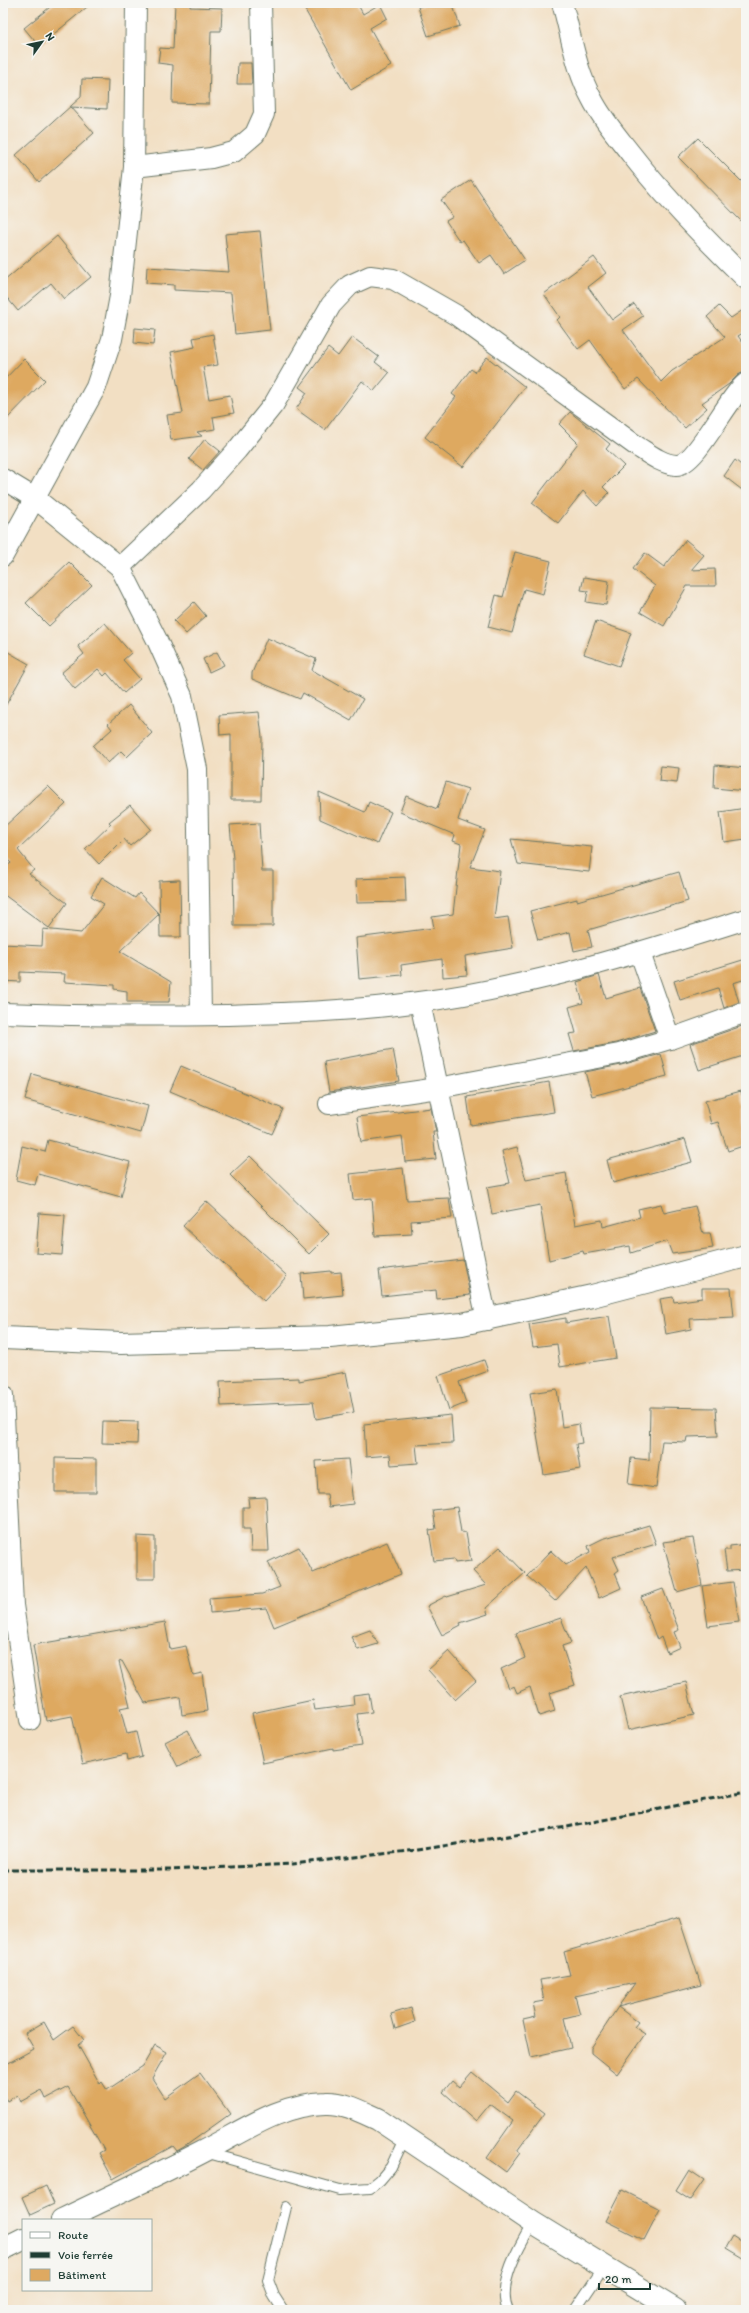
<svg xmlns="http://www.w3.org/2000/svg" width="749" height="2313" font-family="Itim,sans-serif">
	<rect width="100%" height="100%" fill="#f6f6f2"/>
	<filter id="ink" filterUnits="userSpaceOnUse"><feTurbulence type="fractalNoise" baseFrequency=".025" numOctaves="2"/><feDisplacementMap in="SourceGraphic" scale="8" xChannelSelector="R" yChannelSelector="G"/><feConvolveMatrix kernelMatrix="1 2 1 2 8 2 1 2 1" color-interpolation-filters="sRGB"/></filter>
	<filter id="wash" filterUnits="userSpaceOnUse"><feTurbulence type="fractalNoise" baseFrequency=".012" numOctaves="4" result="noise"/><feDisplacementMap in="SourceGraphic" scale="16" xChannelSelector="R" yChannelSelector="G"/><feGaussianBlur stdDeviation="0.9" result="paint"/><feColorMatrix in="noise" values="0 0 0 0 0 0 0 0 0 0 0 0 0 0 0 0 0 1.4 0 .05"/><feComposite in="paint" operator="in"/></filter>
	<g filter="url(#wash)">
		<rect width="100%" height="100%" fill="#f2dfc3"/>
		<g id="blocks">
			<!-- building -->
			<g fill="#dea961">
				<polygon points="55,3 92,3 39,46 24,28"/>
				<polygon points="175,3 190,3 190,7 222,8 221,31 211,31 209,104 172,103 173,65 158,63 160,48 173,49"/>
				<polygon points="301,3 357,3 363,14 380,4 387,18 370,28 391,66 351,90"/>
				<polygon points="430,3 452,3 460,26 428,36 418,7"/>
				<polygon points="238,63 251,63 252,84 237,84"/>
				<polygon points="82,79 108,80 107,109 71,107 94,133 39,182 16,155 81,97"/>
				<polygon points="698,138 746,186 746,226 678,157"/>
				<polygon points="471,180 525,260 504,274 491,255 479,263 463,240 460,242 446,221 453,217 441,200"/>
				<polygon points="260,231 270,330 235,334 231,293 174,290 174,285 146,283 147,267 229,272 225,234"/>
				<polygon points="57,236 91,277 64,299 51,283 18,311 3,293 3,282"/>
				<polygon points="594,257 606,273 588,287 612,320 634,304 643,316 623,330 661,382 672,371 725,337 707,317 719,306 731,318 746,308 746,331 738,336 746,347 746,371 738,375 729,384 702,403 707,408 685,428 638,379 625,389 590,340 578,349 557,320 560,317 544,294"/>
				<polygon points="135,328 155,330 153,345 134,343"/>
				<polygon points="213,334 218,365 203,367 209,399 230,395 234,413 213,417 215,429 197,432 202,436 171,440 167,415 183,413 171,352 195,347 193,338"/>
				<polygon points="352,337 379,357 375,362 389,373 374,391 362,381 325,430 296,409 307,393 299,387 328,348 338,356"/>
				<polygon points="487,357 525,387 463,467 425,437 456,397 452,394 471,369 475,372"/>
				<polygon points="24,359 45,380 3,423 3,381"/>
				<polygon points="570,412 610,444 606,449 624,466 603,487 609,493 597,506 583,491 558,523 532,503 578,443 559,424"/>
				<polygon points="205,439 220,451 203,470 189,459"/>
				<polygon points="735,460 746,469 746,493 724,476"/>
				<polygon points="686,540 704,555 691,570 715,569 716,586 687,586 664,626 640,612 655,586 633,569 645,553 664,567"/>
				<polygon points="515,552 551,561 543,594 524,589 512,633 488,627 496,595 503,597"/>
				<polygon points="69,562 92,585 49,626 26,603"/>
				<polygon points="584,577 609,581 606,605 586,602 588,591 581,590"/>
				<polygon points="194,602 206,616 186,634 174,621"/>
				<polygon points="596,621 631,633 619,666 584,654"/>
				<polygon points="105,623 131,653 123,660 140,679 124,693 107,673 104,676 98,669 75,689 61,673 84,654 78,646"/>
				<polygon points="267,638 316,659 312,670 363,699 351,720 303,693 300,699 252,679 252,673"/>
				<polygon points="3,649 29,664 3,710"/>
				<polygon points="217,652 224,665 209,672 203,659"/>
				<polygon points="129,705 152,733 127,757 121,751 108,763 93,746 112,729 108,724"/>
				<polygon points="259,712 262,737 261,800 231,800 231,734 220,735 219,715"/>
				<polygon points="715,765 746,768 746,791 714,788"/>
				<polygon points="661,766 679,768 677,783 659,781"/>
				<polygon points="446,782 468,789 458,820 485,830 470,867 500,871 494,919 508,917 513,948 465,956 467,975 443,977 442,959 401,965 402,975 359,979 356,938 434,928 432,917 453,914 461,844 453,841 455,835 400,812 406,796 437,809"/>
				<polygon points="48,786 66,804 18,850 34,870 29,874 67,903 49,928 3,894 3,869 11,863 8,860 3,864 3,828"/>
				<polygon points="319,792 365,812 369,802 391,812 377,844 320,819"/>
				<polygon points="130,805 151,829 130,846 124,839 99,864 85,849 111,824 109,822"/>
				<polygon points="746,808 746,839 724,842 720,812"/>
				<polygon points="259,823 262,871 273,871 273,926 234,926 233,859 230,825"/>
				<polygon points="511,839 592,847 589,872 518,864"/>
				<polygon points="679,872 688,901 588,930 592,947 574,951 570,932 538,940 530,911 577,899 577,901"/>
				<polygon points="102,877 135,898 139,893 159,914 120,951 171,982 169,1002 127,1002 127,991 114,989 114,985 64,982 65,974 20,972 20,982 3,981 3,944 42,946 43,929 81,933 104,904 91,896"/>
				<polygon points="405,877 406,902 357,903 356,879"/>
				<polygon points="180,880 181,937 160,937 159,881"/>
				<polygon points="746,959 746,979 733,983 739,1002 724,1008 718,988 680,1000 674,981"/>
				<polygon points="599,975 606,998 640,988 655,1031 616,1043 574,1051 569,1034 576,1033 569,1007 583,1003 577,982"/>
				<polygon points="745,1025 746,1055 699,1070 690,1044"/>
				<polygon points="393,1049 399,1081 329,1092 324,1062"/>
				<polygon points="661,1054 667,1076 592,1096 585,1072 621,1065"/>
				<polygon points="181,1066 283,1109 272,1134 170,1091"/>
				<polygon points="32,1074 148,1106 141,1133 25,1100"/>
				<polygon points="549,1082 554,1112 471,1125 467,1097"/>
				<polygon points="741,1091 746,1109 746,1145 728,1151 718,1122 711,1124 705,1101"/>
				<polygon points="431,1108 436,1132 433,1132 436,1159 405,1162 402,1136 361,1142 357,1117"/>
				<polygon points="685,1139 692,1162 613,1183 607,1160"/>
				<polygon points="48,1140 130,1162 121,1197 38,1174 35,1185 16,1180 22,1146 45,1152"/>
				<polygon points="517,1147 526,1180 566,1173 575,1225 602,1220 603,1227 640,1217 638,1209 661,1204 664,1213 695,1206 703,1233 710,1233 713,1248 672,1254 667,1241 631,1253 630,1246 584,1254 583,1251 549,1260 540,1205 492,1214 487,1187 510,1183 502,1151"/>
				<polygon points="250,1156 329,1234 309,1254 230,1175"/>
				<polygon points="403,1168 407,1200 449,1198 452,1218 411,1221 412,1234 375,1236 372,1198 353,1200 350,1174"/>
				<polygon points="206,1201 287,1276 264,1301 183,1226"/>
				<polygon points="39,1213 65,1215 62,1255 36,1253"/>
				<polygon points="463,1260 470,1295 437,1299 436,1290 382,1296 379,1270"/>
				<polygon points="331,1271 331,1273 341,1272 343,1295 303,1299 301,1274"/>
				<polygon points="702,1288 731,1288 734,1317 690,1319 691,1329 666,1334 660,1299 673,1297 674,1302 702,1298"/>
				<polygon points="609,1316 616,1358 560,1367 557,1344 533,1347 529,1324 566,1318 566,1323"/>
				<polygon points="484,1360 488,1371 459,1382 466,1403 449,1410 438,1376"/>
				<polygon points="346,1372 354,1412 316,1419 313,1402 221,1406 220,1381 299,1378 299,1381"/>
				<polygon points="557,1389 562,1427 579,1424 582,1443 576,1444 580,1469 544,1475 530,1393"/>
				<polygon points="650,1407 716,1408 718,1436 687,1437 686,1442 662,1441 656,1488 628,1484 631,1458 649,1460"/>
				<polygon points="451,1415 453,1443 416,1445 418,1463 391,1465 390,1455 366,1457 364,1424"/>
				<polygon points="103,1421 138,1422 137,1444 102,1443"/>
				<polygon points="55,1458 96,1459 96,1492 55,1492"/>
				<polygon points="348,1459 353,1504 329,1507 327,1494 318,1494 316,1461"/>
				<polygon points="266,1497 269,1551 251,1551 250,1529 243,1529 243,1507 249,1507 248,1498"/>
				<polygon points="457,1507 461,1532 466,1533 471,1561 455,1563 454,1559 434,1561 429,1530 436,1529 433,1510"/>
				<polygon points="649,1525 656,1544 613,1557 619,1570 615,1573 621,1588 599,1598 586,1568 555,1601 527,1576 551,1551 566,1565 590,1552 588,1546 602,1539"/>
				<polygon points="137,1536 155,1537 155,1579 137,1579"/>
				<polygon points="693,1538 702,1585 677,1592 663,1542"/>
				<polygon points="387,1542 401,1574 274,1627 266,1608 210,1613 209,1598 262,1594 280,1587 268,1562 299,1547 313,1573"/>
				<polygon points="746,1544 746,1570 727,1571 724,1550 730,1550 730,1546"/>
				<polygon points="500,1547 525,1573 486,1608 488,1614 460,1623 461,1625 442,1635 427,1606 446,1596 447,1597 486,1585 473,1571"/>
				<polygon points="733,1582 739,1622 708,1626 702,1586"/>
				<polygon points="663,1589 679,1630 674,1632 680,1647 667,1653 661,1637 657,1640 641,1597"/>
				<polygon points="561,1618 571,1643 562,1646 575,1685 550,1693 555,1711 539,1716 530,1687 517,1693 514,1686 509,1688 501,1669 525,1658 516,1633"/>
				<polygon points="165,1622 170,1649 186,1646 193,1675 202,1673 207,1711 182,1715 180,1697 145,1703 122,1661 119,1662 130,1706 120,1708 127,1734 136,1732 142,1757 127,1761 126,1754 83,1764 72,1716 46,1721 33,1645"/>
				<polygon points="370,1630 378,1644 358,1650 351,1637"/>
				<polygon points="449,1651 476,1681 455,1700 428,1670"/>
				<polygon points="686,1682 694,1715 628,1730 620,1697"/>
				<polygon points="369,1693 372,1712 357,1714 362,1746 333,1750 333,1748 263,1763 252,1713 313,1700 315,1710 354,1705 353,1695"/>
				<polygon points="188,1730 201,1755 178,1767 165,1742"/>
				<polygon points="679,1918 701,1985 618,2007 635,1983 575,1996 580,2014 564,2018 571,2048 531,2057 523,2020 536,2017 533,2003 544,2001 540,1980 570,1975 564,1952"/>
				<polygon points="618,2007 638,2022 634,2027 645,2034 617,2074 591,2053 591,2048"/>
				<polygon points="411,2008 415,2022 395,2029 391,2014"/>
				<polygon points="44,2022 54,2040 73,2026 84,2040 78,2045 100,2084 102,2082 107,2090 143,2066 155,2045 167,2052 152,2078 165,2098 200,2073 230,2114 184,2147 177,2151 173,2146 113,2179 99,2153 104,2150 68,2087 46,2099 42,2090 20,2102 17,2095 7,2101 3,2094 3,2066 34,2049 25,2033"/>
				<polygon points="472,2072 508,2102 516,2091 545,2113 517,2151 520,2153 506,2172 487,2158 513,2121 490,2104 476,2121 443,2092 452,2081 459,2087"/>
				<polygon points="689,2170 704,2180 690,2200 676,2191"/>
				<polygon points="46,2186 54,2204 30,2215 22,2197"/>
				<polygon points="622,2190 660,2209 644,2240 606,2221"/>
				<polygon points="733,2236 746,2244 746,2260 726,2248"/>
			</g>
		</g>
	</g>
	<g filter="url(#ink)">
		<use href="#blocks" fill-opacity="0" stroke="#697666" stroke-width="1"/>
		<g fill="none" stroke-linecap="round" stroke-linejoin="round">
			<defs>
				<g id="service">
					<polyline points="205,2152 340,2190 370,2188 380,2180 391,2167 404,2139"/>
					<polyline points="283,2310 274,2296 268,2280 286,2207"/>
					<path d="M508,2310C496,2285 520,2245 533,2223"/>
					<polyline points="575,2310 604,2267"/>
				</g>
				<g id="minor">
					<path d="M562,3C571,34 576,71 592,99C602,119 617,136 631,154C666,199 705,239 746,279"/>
					<polyline points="134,167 211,158 234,152 255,134 264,114 261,3"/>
					<polyline points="3,479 36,499 120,567 157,640 182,696 197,769 201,1015"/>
					<polyline points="3,556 96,387 112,339 120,296 134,167 136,3"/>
					<path d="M120,567L201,490L237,450L274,404L331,305L350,285L370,276L393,279L456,315L638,447C649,454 662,464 676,465C696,466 727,398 746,383"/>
					<polyline points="640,953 670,1039"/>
					<polyline points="420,1002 487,1320"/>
					<path d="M3,1013C78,1016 152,1016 227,1015C291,1013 356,1011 419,1002C531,987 639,953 746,919"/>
					<polyline points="329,1104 438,1088 619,1054 670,1039 746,1012"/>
					<polyline points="3,1395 13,1605 30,1720"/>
				</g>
				<g id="tertiary">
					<polyline points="3,1338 121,1343 330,1337 462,1324 592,1296 746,1256"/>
					<path d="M62,2220C109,2197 156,2176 202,2152C242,2132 279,2104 326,2103C344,2102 362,2112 378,2119L533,2223L675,2310"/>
					<polyline points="3,2249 23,2239"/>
				</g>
			</defs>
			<!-- service casing -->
			<use href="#service" stroke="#697666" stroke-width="12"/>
			<!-- minor casing -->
			<use href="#minor" stroke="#697666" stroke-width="22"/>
			<!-- tertiary casing -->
			<use href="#tertiary" stroke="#697666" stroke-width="24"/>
			<!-- service -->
			<use href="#service" stroke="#fff" stroke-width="10"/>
			<!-- minor -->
			<use href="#minor" stroke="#fff" stroke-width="20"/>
			<!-- tertiary -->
			<use href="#tertiary" stroke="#fff" stroke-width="22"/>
			<!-- rail -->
			<polyline stroke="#1f3d34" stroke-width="3" stroke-dasharray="6 3" stroke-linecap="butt" points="3,1870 169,1870 293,1864 417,1850 567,1827 746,1792"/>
		</g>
	</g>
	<!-- margin -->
	<rect width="749" height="2313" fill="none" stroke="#f6f6f2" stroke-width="16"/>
	<!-- legend -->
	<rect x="22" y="2219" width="130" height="72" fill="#f6f6f2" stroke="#a0aca6"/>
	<rect x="30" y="2232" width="20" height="6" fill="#ffffff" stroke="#a0aca6"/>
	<text x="58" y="2239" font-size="12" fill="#1f3d34">Route</text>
	<rect x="30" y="2252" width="20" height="6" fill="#1f3d34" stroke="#a0aca6"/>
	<text x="58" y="2259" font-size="12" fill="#1f3d34">Voie ferrée</text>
	<rect x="30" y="2269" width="20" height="12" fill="#dea961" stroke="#a0aca6"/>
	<text x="58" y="2279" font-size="12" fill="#1f3d34">Bâtiment</text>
	<!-- north arrow -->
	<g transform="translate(42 42) rotate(57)" stroke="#f6f6f2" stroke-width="3" paint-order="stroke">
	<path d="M0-3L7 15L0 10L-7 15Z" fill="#1f3d34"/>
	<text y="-6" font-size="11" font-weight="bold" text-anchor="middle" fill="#1f3d34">N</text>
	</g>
	<!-- scale -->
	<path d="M599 2283v6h51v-6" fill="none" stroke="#1f3d34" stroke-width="2"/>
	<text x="605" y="2283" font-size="12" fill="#1f3d34" stroke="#f6f6f2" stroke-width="3" paint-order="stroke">20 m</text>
</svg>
